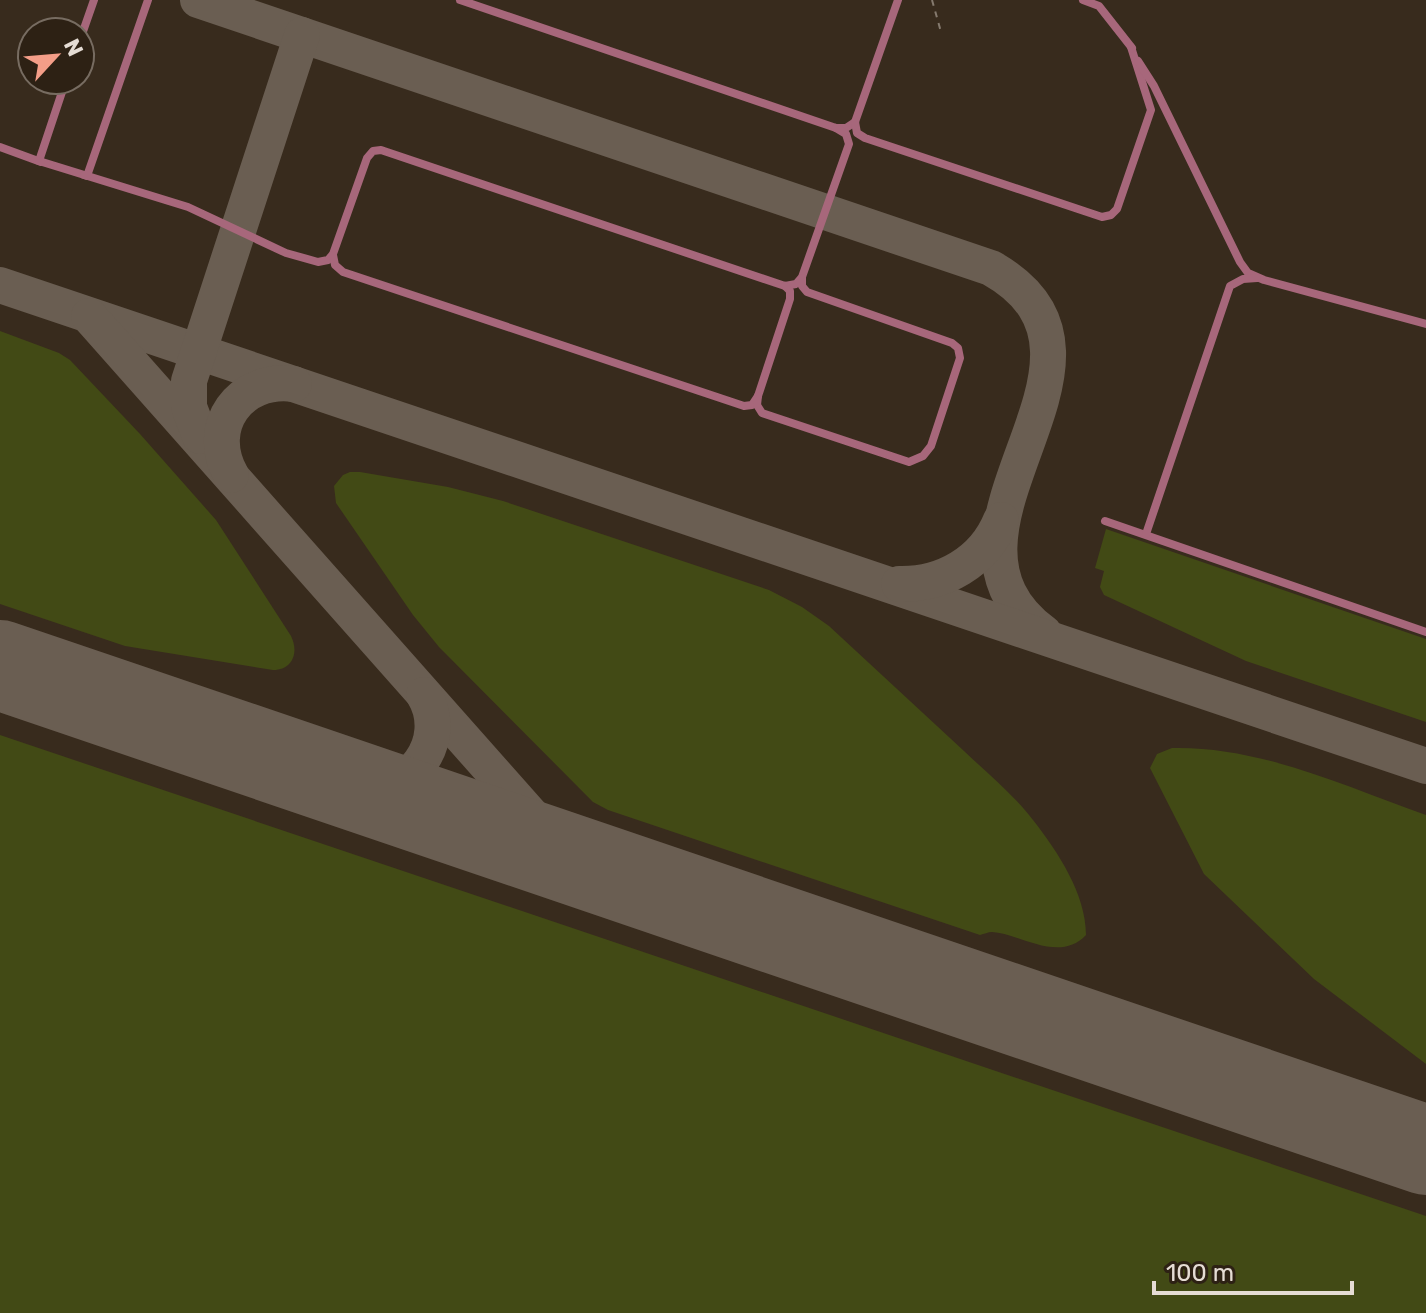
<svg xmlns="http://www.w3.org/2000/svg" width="1426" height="1313" font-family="Rubik,sans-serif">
	<rect width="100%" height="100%" fill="#382b1d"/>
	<!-- green -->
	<g fill="#424a15">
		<path d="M0,331L59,353L70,360L140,434L216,520L291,636C299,652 293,670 273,670L125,646L0,604Z"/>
		<path d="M350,472H360L448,487L503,501L769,590L802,607L829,626C874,668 919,709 964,751C987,773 1014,795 1033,820C1058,852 1086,894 1086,935C1059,964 1019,933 992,932C988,932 984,934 980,935L608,810L593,802L439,647L413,615L336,503L334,486L343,475Z"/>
		<polygon points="1106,529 1426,639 1426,722 1246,661 1104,595 1100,587 1104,571 1095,568"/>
		<polygon points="0,735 1426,1216 1426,1313 0,1313"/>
		<path d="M1172,748C1260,746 1344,786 1426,815V1064L1314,979L1204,874L1150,768L1157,754Z"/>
	</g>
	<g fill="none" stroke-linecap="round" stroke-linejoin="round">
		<!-- taxiway -->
		<g stroke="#6a5e52" stroke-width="36">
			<path d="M198,0L991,268C1153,359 904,530 1044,633"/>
			<polyline points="0,285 1426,766"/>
			<polyline points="89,316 563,851 587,865"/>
			<polyline points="200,436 189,407 189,381 302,35"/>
			<path d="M231,475C204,426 240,377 294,384"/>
			<path d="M899,584C943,585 984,562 1001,520"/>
			<path d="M359,788C410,796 451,741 424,695"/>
		</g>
		<!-- runway -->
		<polyline stroke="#6a5e52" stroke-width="90" points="0,665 1426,1150"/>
		<!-- path -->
		<polyline stroke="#857a6e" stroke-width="2" stroke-dasharray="6 6" stroke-linecap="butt" points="932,0 941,32"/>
		<!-- lane -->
		<g stroke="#a7677b" stroke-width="8">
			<polyline points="460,0 836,128 846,128 855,122"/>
			<polyline points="898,0 855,122 857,133 865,138 1102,217 1111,215 1117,209 1151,110 1131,47"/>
			<polyline points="1083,0 1099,6 1132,48"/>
			<polyline points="80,40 94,0"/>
			<polyline points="1138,61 1154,86 1240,262 1248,273 1264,280 1426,324"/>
			<polyline points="66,80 39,161 188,207 286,253 318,262 328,260 333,254 367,158 373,151 381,150 785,286 796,284 802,277 849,144 846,134 836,128"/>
			<polyline points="0,147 41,162"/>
			<polyline points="84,175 87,176 148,0"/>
			<polyline points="333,255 335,265 343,272 744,406 752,405 758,396 790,299 790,291 785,286"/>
			<polyline points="758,396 757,405 762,413 909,462 923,456 931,446 960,358 958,348 952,343 807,292 802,286 802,278"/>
			<polyline points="1105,521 1426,632"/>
			<polyline points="1146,534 1230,286 1243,279 1257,278"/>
		</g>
	</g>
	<!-- north arrow -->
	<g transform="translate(56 56) rotate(64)"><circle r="38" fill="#2d2114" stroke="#776c61" stroke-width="2"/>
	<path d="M0-6L14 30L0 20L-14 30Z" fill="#f49e88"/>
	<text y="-12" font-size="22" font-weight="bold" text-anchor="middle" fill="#e5dcd4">N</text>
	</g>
	<!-- scale -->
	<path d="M1154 1281v12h198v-12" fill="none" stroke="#e5dcd4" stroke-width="4"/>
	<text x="1166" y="1281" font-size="24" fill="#e5dcd4" stroke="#2d2114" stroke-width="6" paint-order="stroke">100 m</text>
</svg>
